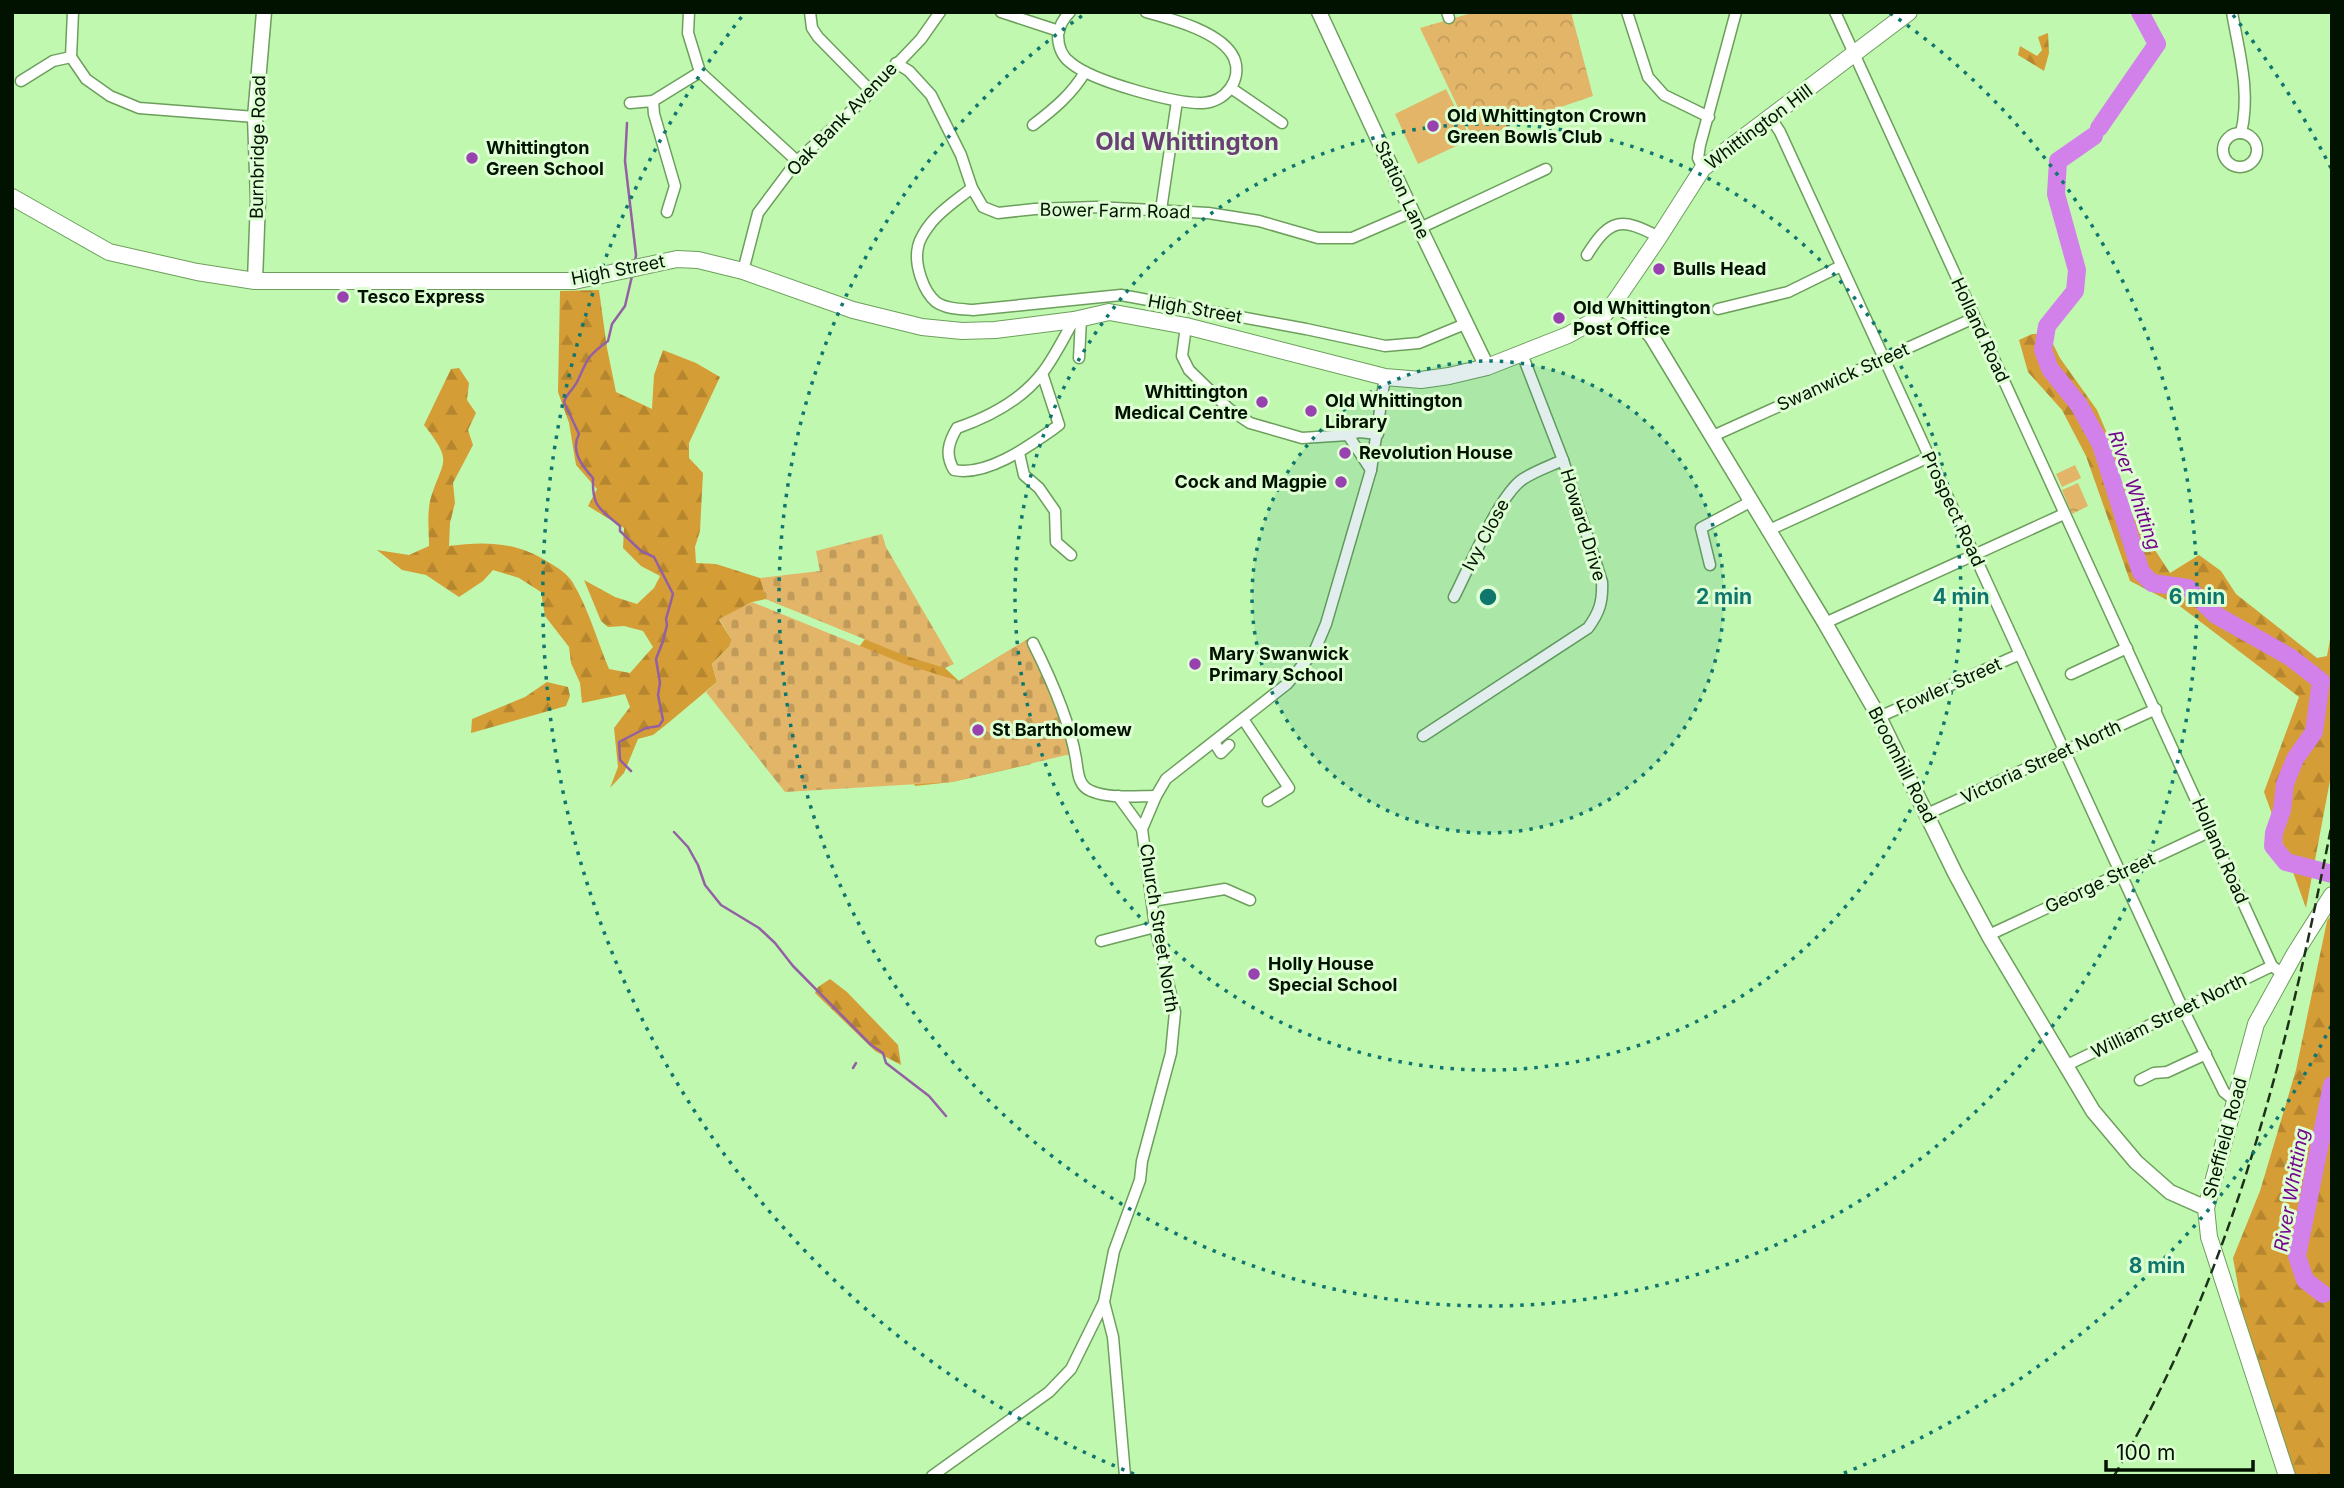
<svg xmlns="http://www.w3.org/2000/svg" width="2344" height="1488" font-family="Inter,sans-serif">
	<defs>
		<pattern id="forest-firs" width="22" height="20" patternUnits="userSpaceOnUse" patternTransform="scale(1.75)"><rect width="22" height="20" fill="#d59d36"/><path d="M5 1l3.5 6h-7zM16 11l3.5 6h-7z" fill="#b5862e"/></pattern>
		<pattern id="cemetery-stones" width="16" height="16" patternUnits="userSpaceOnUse" patternTransform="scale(1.75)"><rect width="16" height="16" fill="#e3b569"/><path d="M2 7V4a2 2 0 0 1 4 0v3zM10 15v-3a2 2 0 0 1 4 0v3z" fill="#c19b59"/></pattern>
		<pattern id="park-crowns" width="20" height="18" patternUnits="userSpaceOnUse" patternTransform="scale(1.75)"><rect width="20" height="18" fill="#e3b569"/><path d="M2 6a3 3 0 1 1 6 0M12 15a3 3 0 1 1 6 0" fill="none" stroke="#c19b59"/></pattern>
	</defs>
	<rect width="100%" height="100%" fill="#c1f8b0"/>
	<!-- forest -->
	<g fill="url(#forest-firs)">
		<polygon points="2048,33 2049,53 2044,71 2018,55 2020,46 2037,56 2042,50 2038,37"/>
		<path d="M599,290L607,348L616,392L652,409L654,375L663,350L696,363L720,377L689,443V458L703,473L700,531L695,547L696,563L716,564L760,578L938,652L945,668L959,681L1028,639L1031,764L952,782L915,786L853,655L865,639L766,599L752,602L719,620L732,640L729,647L712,664L717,682L667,724L653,735L638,739L624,773L610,788L618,767L614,728L630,707L625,694L582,703L580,683L571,663L569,647L545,616L541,592L519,578L493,570L483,581L459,597L426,575L402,570L377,550L409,555L429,546C429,532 427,515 430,501C442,459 455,464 424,425L451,369L459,368L469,383L467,400L476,413L468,430L473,445L453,483L455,503L450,523L449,546C485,541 517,542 548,562C557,567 568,574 573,583C589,610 597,640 609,669L630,673L653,647L643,631L624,626L608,627L601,621L584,580L615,597L637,604L654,588L660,576L641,566L623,548L624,528L588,506L597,489L576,465L569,423L558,392L560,291Z"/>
		<polygon points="2032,334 2038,334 2053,344 2060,358 2097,410 2115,452 2119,478 2127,489 2119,495 2170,573 2199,555 2221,571 2236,594 2317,658 2327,656 2332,629 2332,770 2306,908 2264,792 2299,697 2181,607 2130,581 2086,456 2062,410 2028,372 2019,340"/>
		<polygon points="547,682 568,687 570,696 566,706 471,733 472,719 525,697"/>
		<polygon points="2332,914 2332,1476 2295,1476 2238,1320 2240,1297 2233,1258 2260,1191 2296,1070 2327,921"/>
		<polygon points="830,979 847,992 898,1045 901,1065 875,1051 815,993 818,987"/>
	</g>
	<!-- cemetery -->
	<g fill="url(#cemetery-stones)">
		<polygon points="882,534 886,547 954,664 945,668 906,656 766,599 760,578 820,571 816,551"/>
		<polygon points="752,602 907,665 959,681 1028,639 1047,681 1071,754 952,782 785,792 706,692 717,682 712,664 729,647 732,640 719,619"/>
	</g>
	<!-- park -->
	<g fill="url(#park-crowns)">
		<polygon points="1475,12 1571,12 1593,96 1517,122 1475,143 1420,28"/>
		<polygon points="2078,483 2088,506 2072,514 2062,490"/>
	</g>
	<!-- garden -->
	<g fill="#e3b569">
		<polygon points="1446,89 1471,139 1418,164 1395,114"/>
		<polygon points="2075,465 2081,478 2062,487 2056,474"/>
	</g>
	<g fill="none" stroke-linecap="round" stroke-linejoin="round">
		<!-- stream -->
		<g stroke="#9360a3" stroke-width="2.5">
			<polyline points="627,123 625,161 636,255 635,262"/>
			<path d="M631,771L620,760L619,742L646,728L659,726L663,720L658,695L660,683L656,659L663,641L667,625L666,619L673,594L654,557L641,551L620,531V526C599,508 592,507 593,478C582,466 570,451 579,434L564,402C567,393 573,390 577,382C588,359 586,357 608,341L612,324L625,306L632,276"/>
			<polyline points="674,832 688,847 698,865 705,885 721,905 759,928 775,943 793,966 871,1045 883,1053 886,1063 929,1096 946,1116"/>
			<polyline points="853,1068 856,1063"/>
		</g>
		<!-- river -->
		<g stroke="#d181e9" stroke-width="18">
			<polyline points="2099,128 2157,44 2140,12"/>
			<polyline points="2094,136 2058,161 2056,194 2077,270 2075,291 2047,326 2043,350 2050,369 2079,405 2101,445 2141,572 2152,583 2188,588 2216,615 2290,657 2321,681 2314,732 2295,759 2285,784 2282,810 2274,833 2273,846 2286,862 2332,874"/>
			<polyline points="2323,1294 2305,1280 2297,1256 2332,1085"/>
		</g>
		<defs>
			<g id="minor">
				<polyline points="73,12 71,57 86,79 110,96 139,108 255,117"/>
				<polyline points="689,12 688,33 700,72 797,161"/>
				<polyline points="810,12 812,28 818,37 871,91"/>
				<polyline points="1001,12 1059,31"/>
				<path d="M1070,12C1064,18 1059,27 1058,35C1058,46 1062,57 1071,63C1092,81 1175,104 1203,103C1225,102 1243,80 1234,58C1222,32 1172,19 1146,12"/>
				<polyline points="1447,12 1449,18"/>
				<polyline points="1627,12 1648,77 1664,95 1709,117"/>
				<polyline points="1835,12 2272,966 2283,974"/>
				<path d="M2232,12C2239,53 2251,92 2241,133"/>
				<polyline points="896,63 909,71 931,95 961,155 972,188 983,207 998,213 1035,209 1096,207 1208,213 1259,221 1318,238 1352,238 1412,212"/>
				<polyline points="21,81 53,61 71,57"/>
				<polyline points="1231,88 1282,123"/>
				<polyline points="653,101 654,114 675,186 667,212"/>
				<polyline points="630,103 653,101 700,72"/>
				<polyline points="1771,118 1780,132 2183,1009 2224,1092 2235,1101"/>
				<path d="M1033,125C1054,109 1072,94 1085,72"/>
				<circle cx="2240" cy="150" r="17"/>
				<polyline points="1703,168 1698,158 1700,145 1736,12"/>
				<path d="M972,188C958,199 942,209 931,223C926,229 919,240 918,247C914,264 923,291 936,302C946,309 961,309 973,310L1121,295L1306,329L1385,346L1419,343L1465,324"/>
				<polyline points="1161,210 1177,101"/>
				<polyline points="1420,228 1546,169"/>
				<path d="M1587,255C1610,218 1621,217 1659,237"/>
				<polyline points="743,271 758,213 797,161 861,102 921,39 940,12"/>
				<polyline points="1718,309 1788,292 1841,266"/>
				<polyline points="1186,326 1182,356 1189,370 1229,409 1250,423 1302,438 1348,435 1359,432 1378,434"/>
				<polyline points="1079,358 1081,319"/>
				<path d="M1042,373L1059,425C1032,444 988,477 954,470C945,455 948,443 957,428C989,417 1021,401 1043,372C1055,356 1064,337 1074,320"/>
				<polyline points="1348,435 1371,470"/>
				<polyline points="1713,436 1974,318"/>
				<polyline points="1019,453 1024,475 1039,488 1055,511 1056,542 1071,555"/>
				<polyline points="1767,531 1929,457"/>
				<polyline points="1710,565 1701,528 1750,502"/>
				<path d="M1454,597C1469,568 1499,495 1523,479C1535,471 1550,466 1563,460"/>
				<polyline points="1825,623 2064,514"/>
				<path d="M1033,643C1050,677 1070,722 1076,759C1078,772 1078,786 1091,791C1110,799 1136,796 1156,796"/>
				<polyline points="2071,674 2127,648"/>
				<polyline points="1879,717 2020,654"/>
				<polyline points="1243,719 1289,788 1268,801"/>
				<path d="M1423,736L1588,628C1599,613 1603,602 1602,582L1563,460L1522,354"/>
				<polyline points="1214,742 1221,753 1229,745"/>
				<polyline points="1118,796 1142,829"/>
				<polyline points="1927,814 2156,709"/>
				<polyline points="1152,901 1225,889 1250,900"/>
				<polyline points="1989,935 2211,831"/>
				<polyline points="1101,941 1155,927"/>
				<polyline points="2065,1066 2272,966"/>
				<polyline points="2140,1080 2154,1073 2167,1072 2206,1054"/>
				<polyline points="1104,1302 1113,1337 1125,1476"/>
				<polyline points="932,1476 1049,1392 1071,1369 1104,1302 1114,1251 1140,1180 1142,1161 1171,1053 1175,1012 1155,927 1142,829 1156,796 1166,779 1287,684 1315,650 1326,624 1371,470 1385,377"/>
			</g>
			<g id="tertiary">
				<polyline points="1319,12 1412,212 1487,367"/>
				<polyline points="255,281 258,200 255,117 264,12"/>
				<polyline points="1614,303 1634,316 1652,337 1825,623 1879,717 1955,873 1990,938 2093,1111 2136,1162 2170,1192 2206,1208"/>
			</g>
			<g id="secondary">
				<polyline points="12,197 109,252 197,272 255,281 574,281 677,259 698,260 743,271 853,310 922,327 962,331 995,330 1074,320 1109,312 1186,326 1385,377 1421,380 1449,376 1487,367 1568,335 1604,315 1614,303 1659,237 1703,168 1909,12"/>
				<polyline points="2287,1476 2209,1237 2206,1208 2256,1024 2294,955 2332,895"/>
			</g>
		</defs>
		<!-- minor casing -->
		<use href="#minor" stroke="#6c9f5c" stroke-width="13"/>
		<!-- tertiary casing -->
		<use href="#tertiary" stroke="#6c9f5c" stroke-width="17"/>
		<!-- secondary casing -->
		<use href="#secondary" stroke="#6c9f5c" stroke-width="18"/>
		<!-- minor -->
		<use href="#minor" stroke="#fff" stroke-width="10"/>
		<!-- tertiary -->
		<use href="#tertiary" stroke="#fff" stroke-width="14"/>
		<!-- secondary -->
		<use href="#secondary" stroke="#fff" stroke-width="16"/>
		<!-- rail -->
		<path stroke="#1c3218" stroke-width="2.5" stroke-dasharray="10 5" stroke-linecap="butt" d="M2114,1476C2233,1272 2287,1053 2332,823"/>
	</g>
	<!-- distance rings -->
	<circle cx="1488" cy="597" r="236" fill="#0f766e" fill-opacity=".12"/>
	<g fill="none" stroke="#0f766e" stroke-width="3.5" stroke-dasharray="3.5 7">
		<circle cx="1488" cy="597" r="236"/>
		<circle cx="1488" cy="597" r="473"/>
		<path d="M1890 13A709 709 0 1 1 1086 13"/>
		<path d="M2331 1026A946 946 0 0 1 1842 1474M1134 1474A946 946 0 0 1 743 15M2233 15A946 946 0 0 1 2331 168"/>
	</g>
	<!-- markers -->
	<g fill="#9742af" stroke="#defed3" stroke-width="2.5">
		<circle cx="1433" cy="126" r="7"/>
		<circle cx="472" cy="158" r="7"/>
		<circle cx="1659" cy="269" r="7"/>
		<circle cx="343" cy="297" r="7"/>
		<circle cx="1559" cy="318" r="7"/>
		<circle cx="1262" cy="402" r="7"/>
		<circle cx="1311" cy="411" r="7"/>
		<circle cx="1345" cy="453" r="7"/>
		<circle cx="1341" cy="482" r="7"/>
		<circle cx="1195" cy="664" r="7"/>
		<circle cx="978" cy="730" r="7"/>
		<circle cx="1254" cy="974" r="7"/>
	</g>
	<g text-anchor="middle" stroke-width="6" stroke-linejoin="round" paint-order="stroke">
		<!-- poi labels -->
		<g font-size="18" font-weight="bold" fill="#021200" stroke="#defed3" text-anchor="start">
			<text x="1447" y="122">Old Whittington Crown<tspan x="1447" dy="21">Green Bowls Club</tspan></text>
			<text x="486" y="154">Whittington<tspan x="486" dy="21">Green School</tspan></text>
			<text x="1673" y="275">Bulls Head</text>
			<text x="357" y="303">Tesco Express</text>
			<text x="1573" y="314">Old Whittington<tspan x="1573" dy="21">Post Office</tspan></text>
			<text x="1248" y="398" text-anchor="end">Whittington<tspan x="1248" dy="21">Medical Centre</tspan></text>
			<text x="1325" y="407">Old Whittington<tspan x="1325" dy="21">Library</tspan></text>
			<text x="1359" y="459">Revolution House</text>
			<text x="1327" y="488" text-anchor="end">Cock and Magpie</text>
			<text x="1209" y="660">Mary Swanwick<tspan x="1209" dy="21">Primary School</tspan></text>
			<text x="992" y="736">St Bartholomew</text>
			<text x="1268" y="970">Holly House<tspan x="1268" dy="21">Special School</tspan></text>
		</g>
		<!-- street labels -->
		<g font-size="18" fill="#021200" stroke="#defed3">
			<text transform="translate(842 119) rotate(-46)" y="6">Oak Bank Avenue</text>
			<text transform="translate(1759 127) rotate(-37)" y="6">Whittington Hill</text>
			<text transform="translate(258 147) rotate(-89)" y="6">Burnbridge Road</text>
			<text transform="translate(1402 190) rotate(65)" y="6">Station Lane</text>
			<text transform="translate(1115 211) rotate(1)" y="6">Bower Farm Road</text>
			<text transform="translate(618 270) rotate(-11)" y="6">High Street</text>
			<text transform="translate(1195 309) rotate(10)" y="6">High Street</text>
			<text transform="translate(1980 330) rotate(65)" y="6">Holland Road</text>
			<text transform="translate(1843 377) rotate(-24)" y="6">Swanwick Street</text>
			<text transform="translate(1953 509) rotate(65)" y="6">Prospect Road</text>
			<text transform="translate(1583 525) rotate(73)" y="6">Howard Drive</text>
			<text transform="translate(1486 535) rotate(-62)" y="6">Ivy Close</text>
			<text transform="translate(1949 686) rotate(-24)" y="6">Fowler Street</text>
			<text transform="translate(2041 762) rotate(-25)" y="6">Victoria Street North</text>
			<text transform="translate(1902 765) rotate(63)" y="6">Broomhill Road</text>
			<text transform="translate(2220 851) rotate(66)" y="6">Holland Road</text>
			<text transform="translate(2100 883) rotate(-25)" y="6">George Street</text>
			<text transform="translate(1159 928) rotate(81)" y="6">Church Street North</text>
			<text transform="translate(2169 1016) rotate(-26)" y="6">William Street North</text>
			<text transform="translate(2225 1138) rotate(-75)" y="6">Sheffield Road</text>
		</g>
		<!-- water labels -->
		<g font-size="19" font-style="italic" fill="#75078d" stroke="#defed3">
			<text transform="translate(2135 490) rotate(71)" y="7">River Whitting</text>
			<text transform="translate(2291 1190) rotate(-80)" y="7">River Whitting</text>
		</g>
		<!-- district labels -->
		<g font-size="24" font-weight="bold" fill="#6a3f76" stroke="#defed3">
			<text x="1187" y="150">Old Whittington</text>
		</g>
	</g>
	<circle cx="1488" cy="597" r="10" fill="#0f766e" stroke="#defed3" stroke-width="3.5"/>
	<g font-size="21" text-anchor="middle" font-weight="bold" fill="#0f766e" stroke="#defed3" stroke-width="6" stroke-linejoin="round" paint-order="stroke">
		<text x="1724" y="604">2 min</text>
		<text x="1961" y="604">4 min</text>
		<text x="2197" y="604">6 min</text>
		<text x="2157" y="1273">8 min</text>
	</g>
	<!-- border -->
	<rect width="2344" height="1488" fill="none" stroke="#021200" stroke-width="28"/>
	<!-- scale -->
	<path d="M2106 1460v10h147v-10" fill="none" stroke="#021200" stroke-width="3.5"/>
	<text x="2116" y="1460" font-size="21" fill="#021200" stroke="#defed3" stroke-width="5" paint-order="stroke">100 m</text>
</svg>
